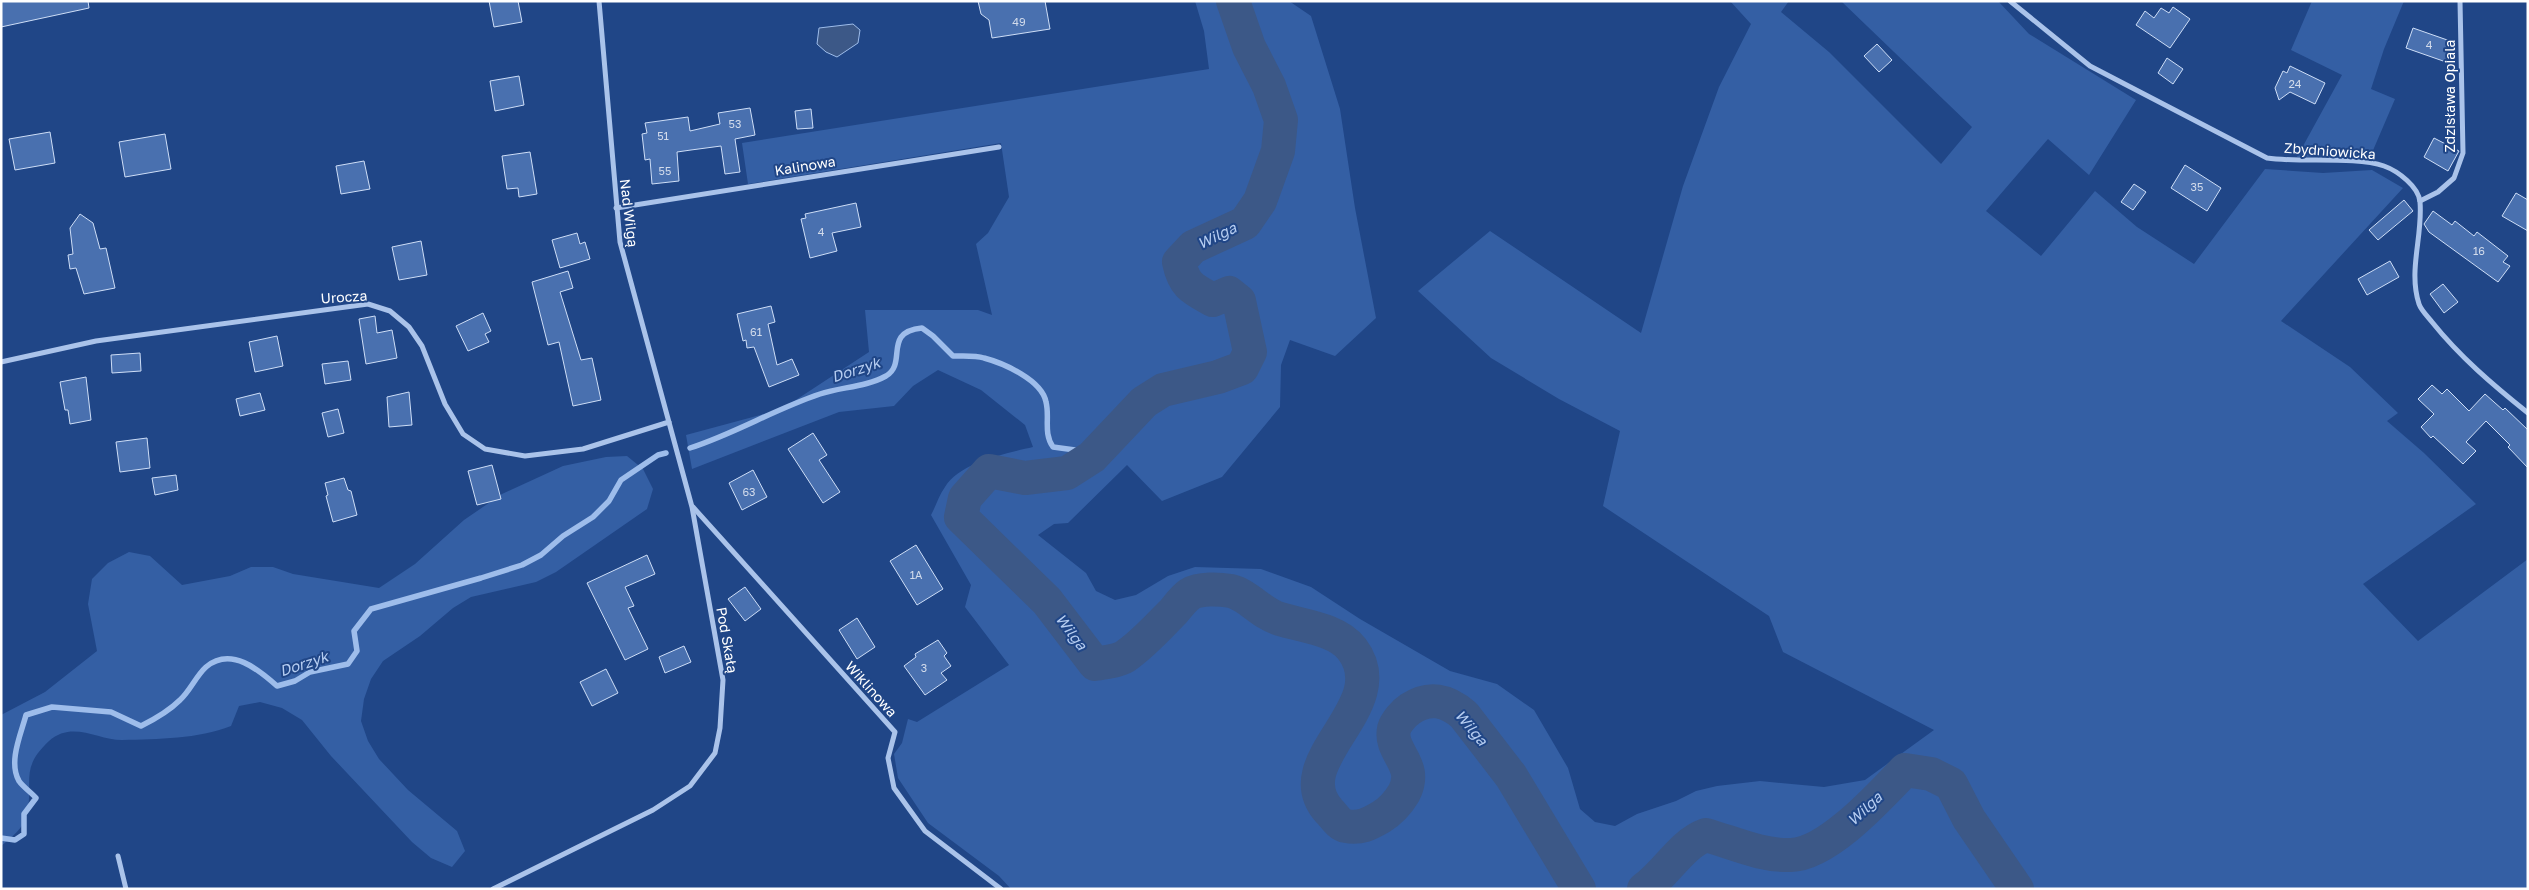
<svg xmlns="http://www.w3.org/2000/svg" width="2529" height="890" font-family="'Golos Text',sans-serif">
	<rect width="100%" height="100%" fill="#204687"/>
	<!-- green -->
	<g fill="#345fa4">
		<path d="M1195,1H1289L1311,16L1340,109L1355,208L1376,318L1335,356L1290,340L1281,365L1280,407L1222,477L1162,501L1127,465L1068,523L1054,524L1038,535L1086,573L1096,591L1115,600L1136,595L1168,576L1195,567L1261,569L1311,587L1360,619L1450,671L1497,684L1534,710L1568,768L1580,809L1595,822L1615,826L1637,814L1676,801L1696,791L1717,786L1760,781L1824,787L1865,780L1934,730L1783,652L1769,616L1603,506L1620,431L1559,399L1491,358L1418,291L1490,231L1641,333L1683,186L1719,87L1751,24L1730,1H1789L1781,12L1829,52L1941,164L1972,127L1841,1H1998L2029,34L2136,100L2089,175L2048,139L1986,211L2041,256L2095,191L2137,227L2194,264L2265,169L2323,173L2372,170L2403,188L2281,321L2350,367L2398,413L2387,421L2424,453L2476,504L2363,584L2418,641L2528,559V889H1011L999,876L928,823L898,778L894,754L902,743L908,719L917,722L1009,665L965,607L971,585L931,515C936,506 939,495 945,487C960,462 1007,453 1033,447L1025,425L981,390L938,370L913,386L894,406L839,412L692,469L686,435L782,409L869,352L865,310H978L992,315L976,244L988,233L1009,197L1001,143L748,184L742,143L1209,69L1204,31Z"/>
		<polygon points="2312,1 2404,1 2384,49 2371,89 2395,99 2371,155 2297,157 2342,75 2291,50"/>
		<path d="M627,456L643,469L653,489L647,509L556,572L536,582L471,597L453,608L420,636L383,661L371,679L364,699L361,721L368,741L379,759L408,790L457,831L465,851L452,867L431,858L412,842L331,756L302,720L282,708L260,702L239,706L231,726C198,739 158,739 122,740C98,740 72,720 49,741C19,769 34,781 27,814C24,828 11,838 1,846V715L45,692L97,651L88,604L92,579L108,563L129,552L150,556L182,585L230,576L251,567H273L293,574L379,588L415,564L464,520L502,494L563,466L606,457Z"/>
	</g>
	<!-- water -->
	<polygon fill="#3c5887" stroke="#9ebdeb" points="853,24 860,30 858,43 837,57 826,52 817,44 819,28"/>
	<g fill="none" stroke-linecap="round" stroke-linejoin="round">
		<!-- stream -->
		<g stroke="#9ebdeb" stroke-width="5.5">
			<path d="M690,448C734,434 775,409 820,394C841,387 866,387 886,376C908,363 882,332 922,328L933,336L953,356C963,356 975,355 984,358C1003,363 1042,380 1046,402C1050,417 1043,433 1053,447L1075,450L1092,457"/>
			<path d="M1,838L15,840L24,834V814L36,798C32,793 23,787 19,781C8,762 21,734 26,715L52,707L111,712L141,726C155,719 169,711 180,700C190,691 196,676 206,667C231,646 259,670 277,686L295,681L310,672L348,664L357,651L354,631L371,609L481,578L522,565L541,555L563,536L593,517L609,501L621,480L658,455L666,453"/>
		</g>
		<!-- river -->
		<g stroke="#3c5887" stroke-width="34">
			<path d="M1233,1L1249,47L1269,86L1281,120L1278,151L1260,201L1245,223L1193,247L1179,262C1184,286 1193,289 1213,300L1229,293L1239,301L1250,352L1242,368L1218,377L1163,390L1144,402L1092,457L1067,473L1025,478L989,471L965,498L961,517L1047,601L1095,664C1104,662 1120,661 1127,655C1144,643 1159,626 1174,611C1178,606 1184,598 1190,594C1200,588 1219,589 1231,591C1248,595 1262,614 1280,619C1302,626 1337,629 1352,649C1396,707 1283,760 1329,811C1334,816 1339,825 1346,826C1360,829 1369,824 1381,817C1391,811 1398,803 1404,793C1419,764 1389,753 1394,729C1396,722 1404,713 1410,709C1429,696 1447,700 1464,715L1511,776L1579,889"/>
			<path d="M1644,889C1666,874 1681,844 1706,835C1734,843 1761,856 1791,855C1828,854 1880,796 1905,770L1931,774L1951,784L1969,819L2017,889"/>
		</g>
	</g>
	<!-- building -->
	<g fill="#4970af" stroke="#cedef7">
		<polygon points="1,1 88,1 89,8 1,27"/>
		<polygon points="489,1 518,1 522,22 494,27"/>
		<polygon points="978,1 1045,1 1050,29 992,38 989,20 981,14"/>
		<polygon points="2173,7 2190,19 2170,48 2136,25 2145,11 2154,18 2161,8 2169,13"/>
		<polygon points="2413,28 2453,42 2446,62 2406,48"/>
		<polygon points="1877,44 1892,60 1879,72 1864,56"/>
		<polygon points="2167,58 2183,69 2173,84 2158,73"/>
		<polygon points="2290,66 2325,83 2315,104 2290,92 2279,100 2275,88 2283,71 2287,73"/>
		<polygon points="519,76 524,105 495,111 490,81"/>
		<polygon points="750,108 755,135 735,139 740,172 725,174 721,146 691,150 677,152 679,181 652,184 650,159 645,160 642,134 647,133 645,123 688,117 690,131 720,124 718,113"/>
		<polygon points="811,109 813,128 797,129 795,111"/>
		<polygon points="50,132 55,163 15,170 9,139"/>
		<polygon points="165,134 171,169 125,177 119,142"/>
		<polygon points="2434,138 2459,151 2448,171 2424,157"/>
		<polygon points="530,152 537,194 519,197 518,188 507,189 502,156"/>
		<polygon points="364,161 370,189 341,194 336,166"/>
		<polygon points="2185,165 2221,188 2207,211 2171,188"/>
		<polygon points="2134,184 2146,192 2133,210 2121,202"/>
		<polygon points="2516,193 2528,200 2528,231 2502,216"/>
		<polygon points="2404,200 2413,211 2378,240 2369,230"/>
		<polygon points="856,203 861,227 832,233 837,251 810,258 801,219 806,218 805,214"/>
		<polygon points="2433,211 2452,225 2455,221 2474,236 2477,232 2508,256 2503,262 2510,266 2498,282 2429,232 2424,224"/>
		<polygon points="80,214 93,223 100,249 106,248 115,288 84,294 76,268 70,269 68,255 73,254 70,228"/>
		<polygon points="577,233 580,244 585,242 590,259 560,268 552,240"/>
		<polygon points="421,241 427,275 399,280 392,247"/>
		<polygon points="2390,261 2399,277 2367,295 2358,279"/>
		<polygon points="568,271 573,288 560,292 581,360 592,358 601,400 573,406 559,342 548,345 532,282"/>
		<polygon points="2443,284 2458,302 2444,313 2430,294"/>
		<polygon points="771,306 775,322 768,324 777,365 792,359 799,375 769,387 754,347 747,348 746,340 743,341 737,314"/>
		<polygon points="483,313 491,331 485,334 489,342 468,351 456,326"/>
		<polygon points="375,316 377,333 392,330 397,358 366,364 359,319"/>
		<polygon points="277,336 283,366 255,372 249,342"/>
		<polygon points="140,353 141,371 112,373 111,355"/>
		<polygon points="348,361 351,380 325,384 322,364"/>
		<polygon points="86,377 91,420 70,424 68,410 65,410 60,382"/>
		<polygon points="2432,385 2442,394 2447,389 2469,411 2485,394 2503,410 2505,408 2528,430 2528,468 2508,447 2510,445 2486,421 2466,442 2476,451 2463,464 2433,436 2431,438 2421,427 2434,414 2418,399"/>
		<polygon points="409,392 412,425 389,427 387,397"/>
		<polygon points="260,393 265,410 240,416 236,399"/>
		<polygon points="338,409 344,433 328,437 322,413"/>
		<polygon points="813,433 827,455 819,460 840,492 823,503 788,449"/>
		<polygon points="147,438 150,468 120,472 116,442"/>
		<polygon points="492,465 501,499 477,505 468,471"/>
		<polygon points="753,470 767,497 742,510 729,483"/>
		<polygon points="176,475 178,490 155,495 152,478"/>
		<polygon points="344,478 348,490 351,491 357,515 333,522 326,496 328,495 325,483"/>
		<polygon points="916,545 943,589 917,605 890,561"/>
		<polygon points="647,555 655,574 625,587 634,606 628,608 648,649 625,660 587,583"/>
		<polygon points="745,587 761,609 745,621 728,599"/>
		<polygon points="857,618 875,647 857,659 839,630"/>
		<polygon points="938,640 947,653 944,656 951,666 941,673 947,680 925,695 904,666 916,657 915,654"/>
		<polygon points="684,646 691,662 665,673 659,657"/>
		<polygon points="606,669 618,693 592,706 580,682"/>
	</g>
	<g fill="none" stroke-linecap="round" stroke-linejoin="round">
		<!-- minor -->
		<g stroke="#aac3ea" stroke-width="5">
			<path d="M2010,1L2090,66L2267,158C2301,163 2354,156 2384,166C2398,171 2419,187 2420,202C2423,236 2408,270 2419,304C2421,310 2428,317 2432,322C2460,357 2493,385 2528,413"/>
			<polyline points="2420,201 2438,192 2454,178 2463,153 2460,1"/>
			<polyline points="616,208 999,147"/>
			<polyline points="1,362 96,341 368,304 390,311 409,327 422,346 445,404 463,434 485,449 525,456 583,449 669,422"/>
			<polyline points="693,507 895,732 888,758 894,788 925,831 1001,889"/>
			<polyline points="118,856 126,889"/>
			<polyline points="493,889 653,810 690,786 715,753 720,728 723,680 692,507 620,242 599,1"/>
		</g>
	</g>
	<g text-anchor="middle" stroke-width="4" stroke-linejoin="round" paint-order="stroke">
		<!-- number labels -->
		<g font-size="11" fill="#d2dbeb">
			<text x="1019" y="26">49</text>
			<text x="2429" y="49">4</text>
			<text x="2295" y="88">24</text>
			<text x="735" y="128">53</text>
			<text x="663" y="140">51</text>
			<text x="665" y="175">55</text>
			<text x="2197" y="191">35</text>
			<text x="821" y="236">4</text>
			<text x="2479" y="255">16</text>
			<text x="756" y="336">61</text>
			<text x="749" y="496">63</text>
			<text x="916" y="579">1A</text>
			<text x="924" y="672">3</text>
		</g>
		<!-- street labels -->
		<g font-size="14" fill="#fff" stroke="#204687">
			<text transform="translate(2450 96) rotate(-90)" y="5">Zdzisława Opiala</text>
			<text transform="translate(2330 151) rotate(4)" y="5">Zbydniowicka</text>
			<text transform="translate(805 166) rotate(-9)" y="5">Kalinowa</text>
			<text transform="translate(629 213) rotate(83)" y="5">Nad Wilgą</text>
			<text transform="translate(344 297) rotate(-4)" y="5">Urocza</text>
			<text transform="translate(727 640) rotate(80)" y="5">Pod Skałą</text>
			<text transform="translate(871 689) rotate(48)" y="5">Wiklinowa</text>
		</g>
		<!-- water labels -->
		<g font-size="15" font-style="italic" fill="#b6cdf1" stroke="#204687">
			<text transform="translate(1217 236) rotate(-26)" y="5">Wilga</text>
			<text transform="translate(856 370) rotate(-18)" y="5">Dorzyk</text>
			<text transform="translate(1071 632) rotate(53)" y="5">Wilga</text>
			<text transform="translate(304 664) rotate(-18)" y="5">Dorzyk</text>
			<text transform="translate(1471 728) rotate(50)" y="5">Wilga</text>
			<text transform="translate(1865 809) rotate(-43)" y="5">Wilga</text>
		</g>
	</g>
	<!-- border -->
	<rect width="2529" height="890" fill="none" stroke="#ffffff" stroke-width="5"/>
</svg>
